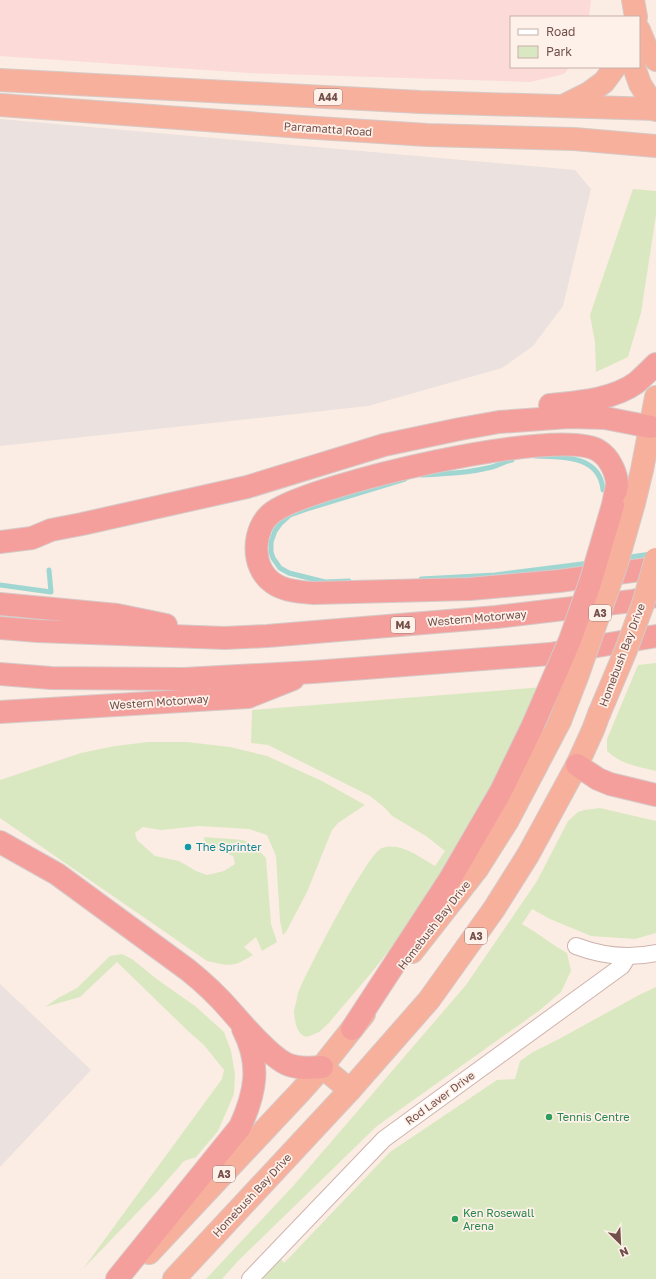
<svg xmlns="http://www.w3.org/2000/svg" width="656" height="1279" font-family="'Golos Text',sans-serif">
	<rect width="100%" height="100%" fill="#fbede3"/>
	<!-- commercial -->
	<polygon fill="#fcdad7" points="0,0 591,0 589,17 511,17 511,67 570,67 564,74 530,82 249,73 0,56"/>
	<!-- industrial -->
	<g fill="#ebe1de">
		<polygon points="0,119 575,170 591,189 563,306 533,346 502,368 368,406 0,446"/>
		<polygon points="0,984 91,1070 0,1167"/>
	</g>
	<!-- green -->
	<g fill="#dae8c2">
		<polygon points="633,189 656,191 656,215 641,313 628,357 596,372 595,342 590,315"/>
		<path d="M656,663V771C637,766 622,765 607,751V739L638,665Z"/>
		<path d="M544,687C498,774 452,861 396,941C376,969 351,996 329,1023L319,1032L307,1037C305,1036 303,1036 301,1034C296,1029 294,1018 294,1011C295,1006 297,999 298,993C306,973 367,853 382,848C401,842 419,857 435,866L445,851L426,836L392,816L385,808L370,796L268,745L251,743L252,710Z"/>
		<path d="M148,742H187L230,747L267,756L322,781L365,805L338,823L332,830L307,892L286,932L283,935L280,921L276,856L267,835L249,829L199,826L161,830L143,827L135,833L137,840L155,856L179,861L196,871L207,875L224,871L235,864L233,856L215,850L205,845L204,837L243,840L254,845L266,858L271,924L277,942L262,951L256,937L244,947L253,955C232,968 231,966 207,961L0,818V780L81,753L115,746Z"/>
		<path d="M600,808L656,821V933L635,939L591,936L550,919L532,909L522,924C538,933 551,944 567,953L571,971L561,992L540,1010L377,1126L239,1260L222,1279H206L294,1185L466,985L537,881L568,821L578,812L584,810Z"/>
		<polygon points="122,954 132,959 158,980 195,1006 224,1032 231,1051 235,1074 234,1094 218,1131 196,1157 184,1161 157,1192 83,1269 222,1079 224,1070 204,1045 188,1031 117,962 80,997 45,1007 58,998 77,988 110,956"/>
		<polygon points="656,987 656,1279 260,1279 280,1258 284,1263 390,1152 497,1080 515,1079 520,1061 533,1052 559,1039 639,995"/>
	</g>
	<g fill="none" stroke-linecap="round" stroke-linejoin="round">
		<!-- stream -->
		<g stroke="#9fd6d2" stroke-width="5">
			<path d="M536,456C563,457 600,455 603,490"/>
			<path d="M421,475C444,474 469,473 492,467C499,465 505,461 512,460"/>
			<polyline points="624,558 651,554"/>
			<polyline points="421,579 495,575 590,563"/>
			<polyline points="349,581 325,582 289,573 280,568 273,558 271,552 271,542 275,531 280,524 290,515 310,508 405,479"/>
			<polyline points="0,585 51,592 49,570"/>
		</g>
		<defs>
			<g id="minor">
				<path d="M576,946C602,956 628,959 656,953"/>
				<polyline points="250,1279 384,1139 622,966 628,956"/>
			</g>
			<g id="trunk">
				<polyline points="633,0 636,17"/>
				<polyline points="639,30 646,47 656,60"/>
				<polyline points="634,67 640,84 656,110"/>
				<polyline points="0,80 420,102 656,109"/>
				<polyline points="0,105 302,127 427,135 574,139 656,146"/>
				<polyline points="565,105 589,93 604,82 615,67"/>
				<polyline points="634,503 642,470 656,397"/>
				<polyline points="412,952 477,869 508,820 560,721"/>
				<polyline points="322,1067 350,1090"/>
				<polyline points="149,1253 301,1091 317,1073 364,1014"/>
				<polyline points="174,1279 350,1090 429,1000 494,909 528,855 577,765 593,730 599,714"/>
			</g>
			<g id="motorway">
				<path d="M550,405C578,402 612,400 636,383C643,377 650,370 656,364"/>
				<path d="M613,505C614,499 616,491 617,485C617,473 609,457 599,451C562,425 312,484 273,512C252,527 250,567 273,583C284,591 300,592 314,593L470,589L559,581L656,568"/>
				<polyline points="0,542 32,538 51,530 82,524 247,487 384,445 460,429 499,422 569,417 605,418 651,427"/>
				<polyline points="0,604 117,615 166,625"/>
				<polyline points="0,628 38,631 225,638 267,636 496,617 632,601 656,596"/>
				<polyline points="0,674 51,678 184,679 313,672 550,654 656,636"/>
				<polyline points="0,712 248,697 293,679"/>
				<polyline points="577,765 598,779 610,784 656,795"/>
				<path d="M0,842L57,874L188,970C203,982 217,995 230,1010C244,1026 265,1051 283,1062C294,1069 309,1068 322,1067"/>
				<polyline points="352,1029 450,879 501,791 533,725"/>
				<path d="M117,1279L240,1127C256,1092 261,1064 243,1029"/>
			</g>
		</defs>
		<!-- minor casing -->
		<use href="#minor" stroke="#cfb4ad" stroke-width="18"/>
		<!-- trunk casing -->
		<use href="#trunk" stroke="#d5cac9" stroke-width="24"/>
		<!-- motorway casing -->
		<use href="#motorway" stroke="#d5cac9" stroke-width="24"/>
		<!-- minor -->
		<use href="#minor" stroke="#fff" stroke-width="16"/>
		<!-- trunk -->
		<use href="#trunk" stroke="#f6b09c" stroke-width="22"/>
		<!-- motorway -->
		<use href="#motorway" stroke="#f49f9c" stroke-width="22"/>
		<defs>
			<g id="trunk-bridge">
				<polyline points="599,714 626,650 643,604 656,559"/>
				<polyline points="560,721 577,677 617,563 634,503"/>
			</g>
			<polyline id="motorway-bridge" points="533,725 570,640 590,583 613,505"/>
		</defs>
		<!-- trunk-bridge casing -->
		<use href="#trunk-bridge" stroke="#d5cac9" stroke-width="24" stroke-linecap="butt"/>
		<!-- motorway-bridge casing -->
		<use href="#motorway-bridge" stroke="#d5cac9" stroke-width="24" stroke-linecap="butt"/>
		<!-- trunk-bridge -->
		<use href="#trunk-bridge" stroke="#f6b09c" stroke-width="22"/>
		<!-- motorway-bridge -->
		<use href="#motorway-bridge" stroke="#f49f9c" stroke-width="22"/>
	</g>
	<!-- markers -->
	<circle fill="#0f9aa8" stroke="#fef1e9" stroke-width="1.5" cx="188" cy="847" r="4"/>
	<g fill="#2e9e5b" stroke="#fef1e9" stroke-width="1.5">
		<circle cx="549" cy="1117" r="4"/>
		<circle cx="455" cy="1219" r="4"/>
	</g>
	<g text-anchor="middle" stroke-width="3.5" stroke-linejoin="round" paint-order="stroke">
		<!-- shield labels -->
		<g fill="#fef1e9" stroke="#9d807a" stroke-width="1">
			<rect x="314" y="89" width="28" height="16" rx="3"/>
			<rect x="589" y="605" width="22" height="16" rx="3"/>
			<rect x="391" y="617" width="24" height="16" rx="3"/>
			<rect x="465" y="928" width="22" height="16" rx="3"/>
			<rect x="213" y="1166" width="22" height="16" rx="3"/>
		</g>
		<g font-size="10" font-weight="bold" fill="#734f4a">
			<text x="328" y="101">A44</text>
			<text x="600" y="617">A3</text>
			<text x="403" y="629">M4</text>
			<text x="476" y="940">A3</text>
			<text x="224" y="1178">A3</text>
		</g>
		<!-- street labels -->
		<g font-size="11" fill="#734f4a" stroke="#fef1e9">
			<text transform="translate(328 129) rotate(4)" y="4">Parramatta Road</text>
			<text transform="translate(477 618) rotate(-5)" y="4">Western Motorway</text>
			<text transform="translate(622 655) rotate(-69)" y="4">Homebush Bay Drive</text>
			<text transform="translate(159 702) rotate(-4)" y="4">Western Motorway</text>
			<text transform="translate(434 925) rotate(-52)" y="4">Homebush Bay Drive</text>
			<text transform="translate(440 1098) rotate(-36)" y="4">Rod Laver Drive</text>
			<text transform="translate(252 1195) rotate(-47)" y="4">Homebush Bay Drive</text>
		</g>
		<!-- culture labels -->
		<g font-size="11" fill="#0d838f" stroke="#fef1e9" text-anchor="start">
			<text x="196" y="851">The Sprinter</text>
		</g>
		<!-- leisure labels -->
		<g font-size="11" fill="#27864d" stroke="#fef1e9" text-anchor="start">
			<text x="557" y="1121">Tennis Centre</text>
			<text x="463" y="1217">Ken Rosewall<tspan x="463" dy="13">Arena</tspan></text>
		</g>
	</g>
	<!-- legend -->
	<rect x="510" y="16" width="130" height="52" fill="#fef1e9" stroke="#c6b0a9"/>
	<rect x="518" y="29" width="20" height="6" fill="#ffffff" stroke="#c6b0a9"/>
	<text x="546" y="36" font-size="12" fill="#734f4a">Road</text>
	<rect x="518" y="46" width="20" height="12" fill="#dae8c2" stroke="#c6b0a9"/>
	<text x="546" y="56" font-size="12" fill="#734f4a">Park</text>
	<!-- north arrow -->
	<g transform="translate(620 1243) rotate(156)" stroke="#fef1e9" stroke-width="3" paint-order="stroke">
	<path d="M0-3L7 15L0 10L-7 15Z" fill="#734f4a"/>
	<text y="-6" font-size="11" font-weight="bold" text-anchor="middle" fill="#734f4a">N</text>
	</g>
</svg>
